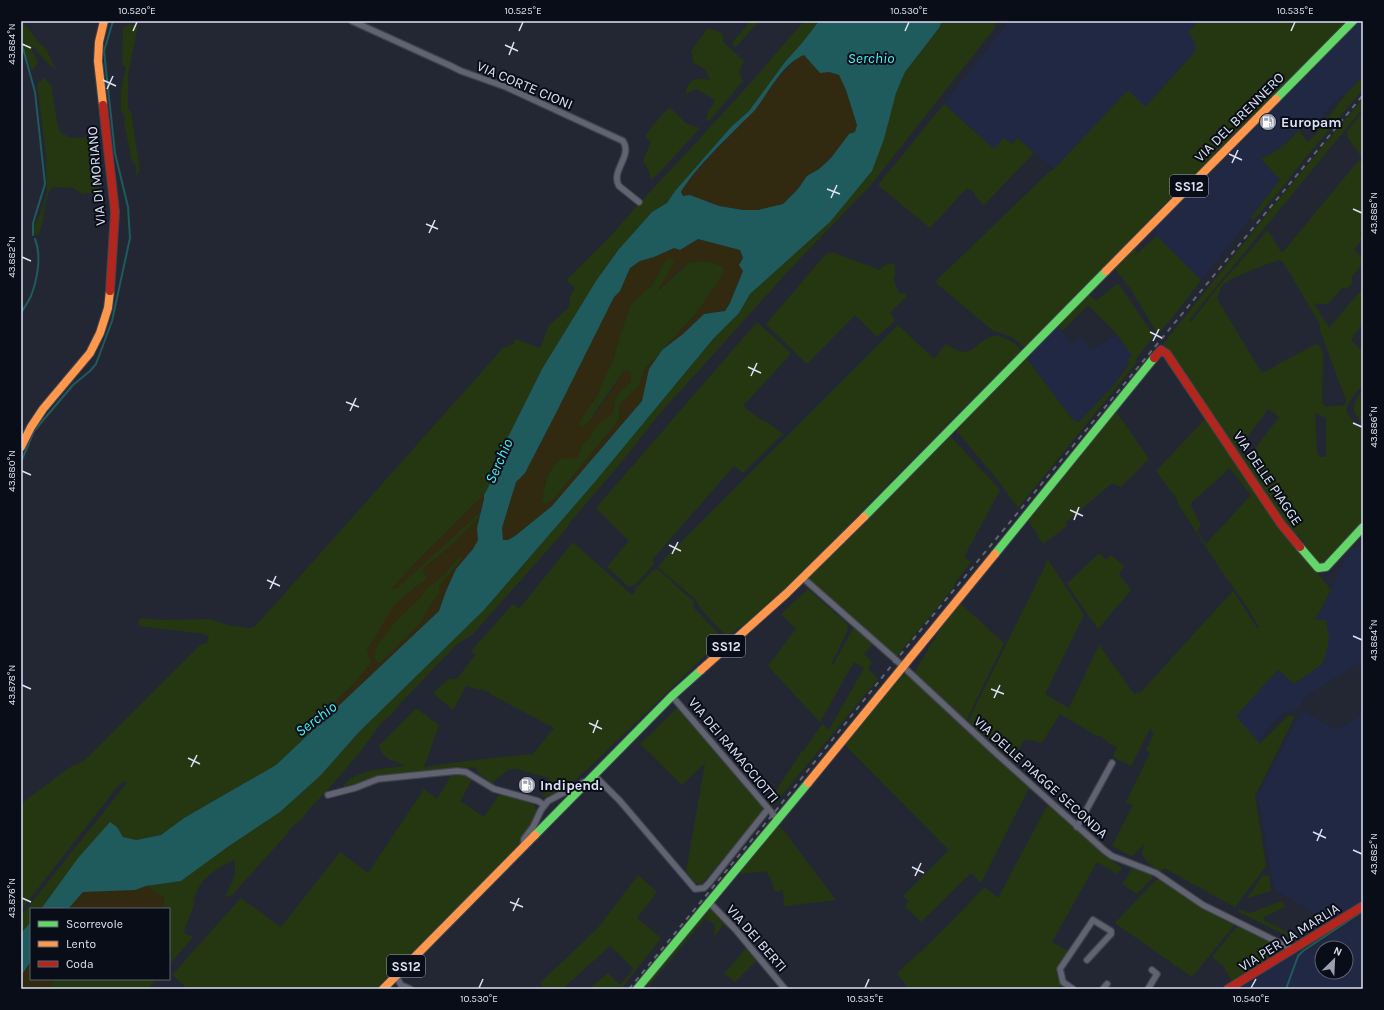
<svg xmlns="http://www.w3.org/2000/svg" width="1384" height="1010" font-family="Karla,sans-serif">
	<rect width="100%" height="100%" fill="#232734"/>
	<!-- built -->
	<g fill="#202844" fill-rule="evenodd">
		<polygon points="1009,21 1199,21 1188,32 1194,41 1196,48 1195,52 1145,107 1128,91 1054,169 1017,138 1012,144 994,149 944,104"/>
		<polygon points="1360,21 1363,21 1363,76 1346,94 1338,98 1309,132 1303,125 1282,147 1261,159 1281,180 1201,280 1152,231 1243,141"/>
		<polygon points="1058,325 1070,344 1081,337 1090,350 1117,335 1132,356 1128,366 1112,387 1079,422 1073,420 1052,393 1028,359 1026,355"/>
		<polygon points="1360,547 1363,556 1363,661 1309,694 1304,698 1300,707 1282,714 1273,722 1258,743 1235,716 1278,670 1294,684 1321,665 1329,634 1326,626 1315,619 1321,609 1350,549"/>
		<polygon points="1302,711 1337,730 1363,714 1363,900 1325,924 1320,917 1276,890 1273,884 1258,795"/>
		<path d="M1363,914V989H1245L1242,987L1294,953L1307,951ZM1322,948H1346V972H1322Z"/>
	</g>
	<!-- green -->
	<g fill="#253710" fill-rule="evenodd">
		<polygon points="21,21 23,21 24,25 29,29 37,41 46,49 56,70 44,60 33,45 32,51 38,63 32,71 21,42"/>
		<polygon points="751,21 759,21 735,48 732,43"/>
		<polygon points="804,21 819,21 802,43 785,62 749,111 731,127 675,191 667,203 652,212 619,249 596,281 542,369 494,465 494,476 484,495 416,562 391,589 396,589 480,512 480,516 450,547 423,569 423,572 427,579 413,589 381,626 379,632 367,649 371,662 357,680 338,699 335,709 276,765 184,818 161,835 135,840 123,837 117,827 110,823 78,858 41,909 31,909 31,922 21,933 21,916 126,784 124,781 118,786 21,910 21,804 69,768 85,760 198,647 204,643 206,644 209,637 204,634 139,626 138,622 141,618 162,620 211,619 227,625 248,628 254,627 269,611 503,348 514,344 515,339 540,348 550,323 551,324 569,307 570,297 575,288 566,280 612,235 634,209 692,147 753,80"/>
		<path d="M942,21H996L994,29L870,186L790,269L701,368L662,411L619,465L571,521L566,529L473,634L456,645L399,705L393,713L381,723L361,751L324,794L308,810L303,818L290,829L287,834L232,895L225,897L235,875V860C219,867 199,878 195,897C194,899 195,901 194,903C192,914 186,922 184,933L193,937L169,965V909H160L163,905L165,898L146,886L181,881L229,846L280,812L321,775L359,732L484,610L594,483L713,339L739,313L750,294L830,222L872,171L896,93L905,72L939,28Z"/>
		<path d="M1199,21H1347L1024,347L1012,337L992,330L935,282L1048,173L1054,169L1128,90L1145,107L1195,52C1197,44 1192,38 1188,32Z"/>
		<polygon points="130,24 138,25 128,75 128,109 131,112 140,171 136,176 136,165 132,161 124,123 125,117 121,111 121,91 126,66 122,65 123,27"/>
		<path d="M708,28L722,33L724,43L744,61L739,72L743,81L711,119L706,121L708,111L713,105L715,100L696,89L686,94C687,79 697,76 710,80L706,70L694,63L691,51Z"/>
		<polygon points="1363,76 1363,89 1302,162 1282,188 1253,221 1251,217 1280,180 1261,159 1282,147 1299,130 1308,142 1316,134 1346,94"/>
		<path d="M44,78L51,85L57,122L60,132L71,138L87,137L93,139L98,146L100,195L89,193L83,194L73,188L53,187C41,199 47,225 36,237L33,229L42,209L47,191L46,154L37,84Z"/>
		<path d="M1363,98V108L1189,320L1191,322L1218,287L1268,230L1281,252H1283L1359,160L1363,165V228L1359,234L1363,238L1354,250L1363,257V263L1351,278L1353,282L1346,289L1343,287L1328,304H1317L1313,302L1329,328L1363,288V323L1351,340L1363,352V385C1358,390 1344,405 1347,413C1350,419 1358,425 1363,430V522L1328,561L1326,564H1320L1304,547L1305,544L1298,535L1293,534L1261,489L1192,383L1163,344L1276,203ZM1279,260L1283,262L1320,324V330L1347,403L1345,405L1326,407L1322,403L1323,353L1318,343L1262,373L1220,304L1217,298C1219,294 1220,289 1222,286C1232,276 1265,265 1279,260ZM1268,409L1279,417L1248,458H1245L1239,449ZM1315,413L1326,418V457H1320L1317,453Z"/>
		<polygon points="944,104 994,149 1003,138 1012,144 1017,138 1033,151 1032,155 984,205 974,195 975,193 967,188 930,228 878,185"/>
		<polygon points="670,107 685,123 700,128 656,176 651,180 648,169 643,161 651,142 645,136 661,116"/>
		<polygon points="1363,112 1363,159 1348,138 1347,131"/>
		<polygon points="1157,236 1201,280 1173,317 1158,334 1130,288 1114,268 1134,249 1138,253"/>
		<path d="M830,253H834L880,270C884,265 889,262 895,265C896,271 895,275 894,279C894,282 898,289 899,293L901,294L905,293L907,296L890,313L895,320L877,337L855,315L807,364L766,324L826,254Z"/>
		<path d="M669,257L675,261L659,290L689,263L705,261L723,266V275L704,302L693,317L644,370L640,384L620,404L619,420L556,496L550,502L545,504L542,502C542,490 550,461 564,458C567,457 573,458 577,458L581,446L591,435L600,422L612,414L614,408L615,399L620,392L631,381L624,370L588,423L581,429L578,424L598,394L601,385L614,358L620,335L631,303L652,285L665,262Z"/>
		<polygon points="1118,283 1154,336 1135,360 1137,362 1018,508 997,479 954,428 1026,355 1028,360 1073,420 1079,422 1112,387 1128,366 1129,358 1132,356 1116,333 1088,305 1062,331 1058,325 1088,294 1096,301"/>
		<polygon points="757,322 790,352 789,356 743,406 762,421 764,420 783,434 743,473 734,466 652,560 655,563 635,585 629,587 607,567 629,541 596,508"/>
		<path d="M898,325L934,359L946,344L957,351L967,352C974,349 980,342 988,338C1000,332 1012,341 1021,350L767,607L727,637L700,608L695,599L658,567L666,557Z"/>
		<path d="M1363,390V424C1351,412 1351,403 1363,390Z"/>
		<polygon points="1115,410 1149,459 1121,487 1112,483 1065,523 1067,526 1043,544 1029,522 1030,518"/>
		<path d="M1205,419L1228,450L1274,519L1331,590L1321,609L1315,619L1327,621C1326,627 1329,631 1329,637C1329,645 1325,659 1321,665L1294,684L1278,670L1236,716L1260,744L1289,715L1293,716L1294,718L1255,796L1266,866L1235,907L1164,868L1160,872L1147,862L1142,854L1144,844L1132,856L1112,846L1133,805L1126,802L1150,753L1146,750L1154,734L1150,729L1131,766L1113,757L1117,747L1110,744L1101,736H1097L1060,714L1042,743L1030,740L1024,741L1013,758L1010,759L968,721L1048,560L1084,615L1045,694L1069,708L1099,645L1134,694L1138,692L1140,693L1233,591L1257,628L1259,627L1249,610L1221,570L1177,502L1178,501L1156,471ZM1230,468L1251,495L1206,544L1197,531L1201,525L1191,506L1192,502Z"/>
		<polygon points="947,437 951,437 1000,490 964,557 971,562 954,584 955,586 896,657 810,580 810,576"/>
		<path d="M573,542L632,595L635,592V589L653,570L658,569L694,602L693,607L723,638L594,763L567,787L551,795L545,797L541,796L554,787L547,782L549,778L516,769H509L492,783L478,773L475,767L371,778L345,788L343,786C359,768 384,769 406,766C396,761 382,760 379,746L416,708L439,725L424,767L482,759L533,754L554,728L490,694V692L466,686L453,710L433,693L449,679H457L475,655L471,651L513,604L519,609Z"/>
		<polygon points="1099,553 1106,560 1111,555 1124,566 1119,574 1131,590 1098,629 1067,584"/>
		<polygon points="459,557 463,558 439,586 441,592 432,603 421,622 381,663 377,662 374,657 375,651 378,644 394,623 420,598 426,589 444,575"/>
		<polygon points="808,589 847,624 848,629 831,665 833,665 854,627 873,644 864,654 872,662 868,669 878,679 771,808 768,803 802,751 803,752 822,724 829,730 864,668 854,662 820,722 768,666 796,629 781,614"/>
		<polygon points="961,604 1004,643 966,721 914,673 949,615"/>
		<polygon points="905,674 909,675 1030,786 981,883 971,873 921,922 905,906 909,901 903,896 949,850 844,744 902,675"/>
		<polygon points="678,707 766,808 702,884 696,883 686,872 705,763 682,785 640,744"/>
		<path d="M452,774H459L473,778L460,801L484,817L498,796L502,794L531,802C536,806 537,809 536,815L516,848L377,989H188L172,975L241,898L281,927L340,852L368,873L424,789L437,799Z"/>
		<polygon points="1048,804 1101,852 1122,868 1117,874 1097,862 1052,942 1068,951 1055,971 1059,979 1068,989 909,989 897,973 930,943 985,887 998,898"/>
		<polygon points="777,826 781,827 836,900 784,906 783,890 777,892 774,890 772,881 766,871 742,874 740,870"/>
		<polygon points="1133,867 1154,876 1137,894 1122,884"/>
		<polygon points="638,875 657,892 637,918 661,938 621,989 589,989 608,973 620,985 634,969 610,946 562,989 546,989 540,983 598,928"/>
		<polygon points="1263,875 1269,876 1271,891 1247,898"/>
		<polygon points="1156,880 1160,880 1203,909 1235,924 1192,977 1115,923"/>
		<polygon points="1282,901 1285,907 1264,917 1263,920 1290,933 1290,937 1238,912 1239,909 1250,913"/>
		<polygon points="711,908 724,919 733,931 723,925 714,937 715,924 705,919 648,987 647,985"/>
		<polygon points="1239,924 1283,947 1284,950 1283,952 1233,983 1224,967 1212,957"/>
		<polygon points="748,946 757,959 756,961 735,982 724,974"/>
		<polygon points="54,979 156,979 148,989 50,989"/>
	</g>
	<!-- sand -->
	<g fill="#312a10" fill-rule="evenodd">
		<polygon points="804,55 820,73 829,72 839,75 846,90 857,125 855,132 849,134 831,158 819,169 807,176 798,189 783,204 758,210 743,210 719,206 690,195 683,196 681,193 686,183 713,153 755,109 768,90 795,59"/>
		<path d="M698,239L740,250C747,270 736,294 725,311L704,314L683,334L662,350L642,401L552,506L515,536L508,540H503L502,528L516,482L525,473L557,411L614,297L620,291L630,268L640,261L654,257L674,248L680,250ZM669,257L675,261L656,293C662,287 682,266 689,263C700,259 713,263 723,266V275L704,302L693,317L644,370L640,384L620,404L619,420L556,496L550,502L545,504L542,502C542,490 550,461 564,458C567,457 573,459 577,459L581,446L591,435L600,422L612,414L614,408L615,399L620,392L631,381L630,371L624,370C615,386 595,419 581,428L578,424L598,394L601,385L614,358L620,335L631,303L652,285L665,262Z"/>
		<polygon points="484,495 484,499 480,512 396,589 391,589 416,562"/>
		<path d="M480,516L477,528L478,540L473,549L456,569L446,591L439,611L335,709L338,699L357,680L371,662L367,649L379,632L381,626L393,606L413,589L427,579L423,572V569L450,547ZM459,557L462,558L439,586L440,592L432,603L421,622L381,662H377L374,657L375,651L378,644L394,623L420,598L426,589L444,575Z"/>
		<polygon points="146,886 165,898 163,905 160,909 138,909 138,907 136,909 68,909 83,892 135,890"/>
		<polygon points="31,961 31,979 54,979 50,989 21,989 21,976"/>
	</g>
	<!-- water -->
	<g fill="#1f5a5c" fill-rule="evenodd">
		<path d="M819,21H942L939,28L905,72L896,93L884,139L872,171L830,222L750,294L739,313L713,339L594,483L484,610L359,732L321,775L280,812L229,846L181,881L146,886L135,890L83,892L68,909H41L78,858L110,822L117,827L123,837L136,840L161,835L184,818L276,765L439,611L446,591L456,569L473,549L478,540L477,528L484,499V495L494,476V465L542,369L596,281L619,249L652,212L667,203L675,191L731,127L749,111L785,62L802,43ZM804,55L820,73L829,72L839,75L846,90L857,125L855,132L849,134L831,158L819,169L807,176L798,189L783,204L758,210H743L719,206L690,195L683,196L681,192C694,170 719,146 738,127C743,121 750,116 755,110C769,92 782,64 804,55ZM698,239L740,250L743,258L739,265L743,271L730,303L725,311L704,314L683,334L662,350L649,369L642,401L552,506L515,536L508,540H503L502,528L516,482L525,473L557,411L614,297L620,291L630,268L640,261L654,257L674,248L680,250Z"/>
		<polygon points="31,922 31,961 21,976 21,933"/>
	</g>
	<g fill="none" stroke-linecap="round" stroke-linejoin="round">
		<!-- stream -->
		<g stroke="#1f5a5c" stroke-width="2">
			<polyline points="21,41 35,92 45,184 33,223 33,235"/>
			<path d="M21,313C24,308 28,302 31,296C37,280 42,256 35,239"/>
			<polyline points="21,462 34,431 73,385 90,371 96,364 112,321 130,238 128,207 115,153 104,51 113,21"/>
			<polyline points="1286,989 1298,956 1303,951 1363,911"/>
		</g>
		<defs>
			<g id="street">
				<path d="M352,21L451,66L461,71L506,87L623,141C633,156 610,171 619,186L639,202"/>
				<polyline points="803,578 896,660 997,754 1105,851 1112,856 1156,873 1203,905 1292,949"/>
				<polyline points="672,696 778,820"/>
				<polyline points="594,775 620,801 695,889 704,888 709,883 768,809"/>
				<polyline points="328,795 355,788 378,779 457,771 466,772 494,789 538,801 544,805"/>
				<polyline points="1077,827 1112,763"/>
				<polyline points="523,847 524,839 533,827 541,810 548,801 584,782"/>
				<polyline points="709,902 735,929 785,989"/>
				<polyline points="396,976 401,985 410,989"/>
				<polyline points="1073,989 1063,982 1060,969 1093,920 1111,931 1111,934 1087,960"/>
				<polyline points="1103,989 1107,984"/>
				<polyline points="1148,989 1157,974 1152,970"/>
			</g>
			<g id="fast">
				<polyline points="1276,99 1353,21"/>
				<polyline points="864,517 1106,271"/>
				<polyline points="1300,547 1318,568 1326,567 1363,527"/>
				<polyline points="995,554 1154,358"/>
				<polyline points="535,835 672,696 701,670"/>
				<polyline points="637,989 808,783"/>
			</g>
			<g id="slow">
				<polyline points="103,105 98,61 99,42 104,21"/>
				<polyline points="1106,271 1276,99"/>
				<polyline points="21,447 31,427 43,409 90,353 100,333 108,308 110,291"/>
				<polyline points="701,670 787,593 864,517"/>
				<polyline points="808,783 995,554"/>
				<polyline points="383,989 535,835"/>
			</g>
			<g id="jam">
				<polyline points="103,105 115,212 110,291"/>
				<polyline points="1154,358 1161,350 1167,354 1281,524 1300,547"/>
				<polyline points="1228,989 1363,906"/>
			</g>
		</defs>
		<!-- street casing -->
		<use href="#street" stroke="#3f434e" stroke-width="8"/>
		<!-- fast casing -->
		<use href="#fast" stroke="#3f434e" stroke-width="10"/>
		<!-- slow casing -->
		<use href="#slow" stroke="#3f434e" stroke-width="10"/>
		<!-- jam casing -->
		<use href="#jam" stroke="#3f434e" stroke-width="10"/>
		<!-- street -->
		<use href="#street" stroke="#616470" stroke-width="5.5"/>
		<!-- fast -->
		<use href="#fast" stroke="#63d668" stroke-width="8"/>
		<!-- slow -->
		<use href="#slow" stroke="#ff974d" stroke-width="8"/>
		<!-- jam -->
		<use href="#jam" stroke="#b3261e" stroke-width="8"/>
		<!-- rail -->
		<polyline stroke="#636670" stroke-width="2" stroke-dasharray="5 5" stroke-linecap="butt" points="629,989 773,814 896,660 1363,95"/>
	</g>
	<!-- ticks -->
	<path fill="none" stroke="#dce2f3" stroke-width="1.5" d="M133,31L137,22M519,31L523,22M905,31L909,22M1291,31L1295,22M22,44L31,48M505,45L518,51M509,55L514,42M103,80L116,86M107,89L113,76M1229,154L1242,160M1232,163L1238,150M827,189L840,194M831,198L837,185M1353,209L1362,213M426,224L438,229M429,233L435,220M22,257L31,261M1150,332L1162,338M1153,341L1159,329M748,367L761,373M751,376L757,363M346,402L359,407M350,411L356,398M1353,423L1362,427M22,471L31,475M1070,510L1083,516M1074,520L1079,507M669,545L681,551M672,554L678,542M267,580L280,586M270,589L276,576M1353,636L1362,640M22,685L31,689M991,689L1004,694M994,698L1000,685M589,723L602,729M593,733L598,720M188,758L200,764M191,767L197,755M1313,832L1326,838M1317,841L1322,829M1353,850L1362,854M912,867L924,873M915,876L921,863M22,898L31,902M510,902L523,907M513,911L519,898M479,988L483,979M865,988L869,979M1251,988L1256,979"/>
	<!-- icons -->
	<defs>
		<symbol id="fuel-disc" viewBox="-11 -11 22 22"><circle r="9.5" fill="#9ba1b0" stroke="#090d18"/><path d="M-5.5-6h7V0h2V4h1.3V-2.5L3-4.5l.8-.8L6-3V5H2.5V1h-1V6h-7ZM-4.2-4.7v3.2H.2V-4.7Z" fill="#fff"/></symbol>
	</defs>
	<g fill-rule="evenodd">
		<use href="#fuel-disc" x="1258" y="112" width="20" height="20"/>
		<use href="#fuel-disc" x="517" y="775" width="20" height="20"/>
	</g>
	<g text-anchor="middle" stroke-width="4" stroke-linejoin="round" paint-order="stroke">
		<!-- shield labels -->
		<g fill="#090d18" stroke="#9da2b1" stroke-width="1">
			<rect x="1170" y="175" width="38" height="22" rx="3"/>
			<rect x="707" y="635" width="38" height="22" rx="3"/>
			<rect x="387" y="955" width="38" height="22" rx="3"/>
		</g>
		<g font-size="13" font-weight="bold" fill="#dce2f3">
			<text x="1189" y="191">SS12</text>
			<text x="726" y="651">SS12</text>
			<text x="406" y="971">SS12</text>
		</g>
		<!-- street labels -->
		<g font-size="14" fill="#dce2f3" stroke="#090d18">
			<text transform="translate(525 85) rotate(23)" y="5">VIA CORTE CIONI</text>
			<text transform="translate(1239 117) rotate(-45)" y="5">VIA DEL BRENNERO</text>
			<text transform="translate(96 176) rotate(-95)" y="5">VIA DI MORIANO</text>
			<text transform="translate(1268 478) rotate(56)" y="5">VIA DELLE PIAGGE</text>
			<text transform="translate(734 750) rotate(50)" y="5">VIA DEI RAMACCIOTTI</text>
			<text transform="translate(1041 777) rotate(42)" y="5">VIA DELLE PIAGGE SECONDA</text>
			<text transform="translate(1289 937) rotate(-32)" y="5">VIA PER LA MARLIA</text>
			<text transform="translate(757 938) rotate(49)" y="5">VIA DEI BERTI</text>
		</g>
		<!-- poi labels -->
		<g font-size="14" font-weight="bold" fill="#dce2f3" stroke="#090d18" text-anchor="start">
			<text x="1281" y="127">Europam</text>
			<text x="540" y="790">Indipend.</text>
		</g>
		<!-- water labels -->
		<g font-size="15" font-style="italic" fill="#48f6f8" stroke="#090d18">
			<text x="871" y="63">Serchio</text>
			<text transform="translate(499 461) rotate(-66)" y="5">Serchio</text>
			<text transform="translate(316 719) rotate(-37)" y="5">Serchio</text>
		</g>
	</g>
	<!-- border -->
	<rect width="1384" height="1010" fill="none" stroke="#090d18" stroke-width="44"/>
	<!-- legend -->
	<rect x="30" y="908" width="140" height="72" fill="#090d18" stroke="#5d6270"/>
	<rect x="38" y="921" width="20" height="6" fill="#63d668" stroke="#5d6270"/>
	<text x="66" y="928" font-size="12" fill="#dce2f3">Scorrevole</text>
	<rect x="38" y="941" width="20" height="6" fill="#ff974d" stroke="#5d6270"/>
	<text x="66" y="948" font-size="12" fill="#dce2f3">Lento</text>
	<rect x="38" y="961" width="20" height="6" fill="#b3261e" stroke="#5d6270"/>
	<text x="66" y="968" font-size="12" fill="#dce2f3">Coda</text>
	<!-- north arrow -->
	<g transform="translate(1334 960) rotate(24)"><circle r="19" fill="#090d18" stroke="#5d6270"/>
	<path d="M0-3L7 15L0 10L-7 15Z" fill="#9ba1b0"/>
	<text y="-6" font-size="11" font-weight="bold" text-anchor="middle" fill="#dce2f3">N</text>
	</g>
	<rect x="22" y="22" width="1340" height="966" fill="none" stroke="#dce2f3" stroke-width="1.5"/>
	<g font-size="10" text-anchor="middle" fill="#dce2f3">
		<text x="137" y="14">10.520°E</text>
		<text x="523" y="14">10.525°E</text>
		<text x="909" y="14">10.530°E</text>
		<text x="1295" y="14">10.535°E</text>
		<text transform="translate(11 44) rotate(-90)" y="4">43.884°N</text>
		<text transform="translate(1373 213) rotate(-90)" y="4">43.888°N</text>
		<text transform="translate(11 257) rotate(-90)" y="4">43.882°N</text>
		<text transform="translate(1373 427) rotate(-90)" y="4">43.886°N</text>
		<text transform="translate(11 471) rotate(-90)" y="4">43.880°N</text>
		<text transform="translate(1373 640) rotate(-90)" y="4">43.884°N</text>
		<text transform="translate(11 685) rotate(-90)" y="4">43.878°N</text>
		<text transform="translate(1373 854) rotate(-90)" y="4">43.882°N</text>
		<text transform="translate(11 898) rotate(-90)" y="4">43.876°N</text>
		<text x="479" y="1002">10.530°E</text>
		<text x="865" y="1002">10.535°E</text>
		<text x="1251" y="1002">10.540°E</text>
	</g>
</svg>
